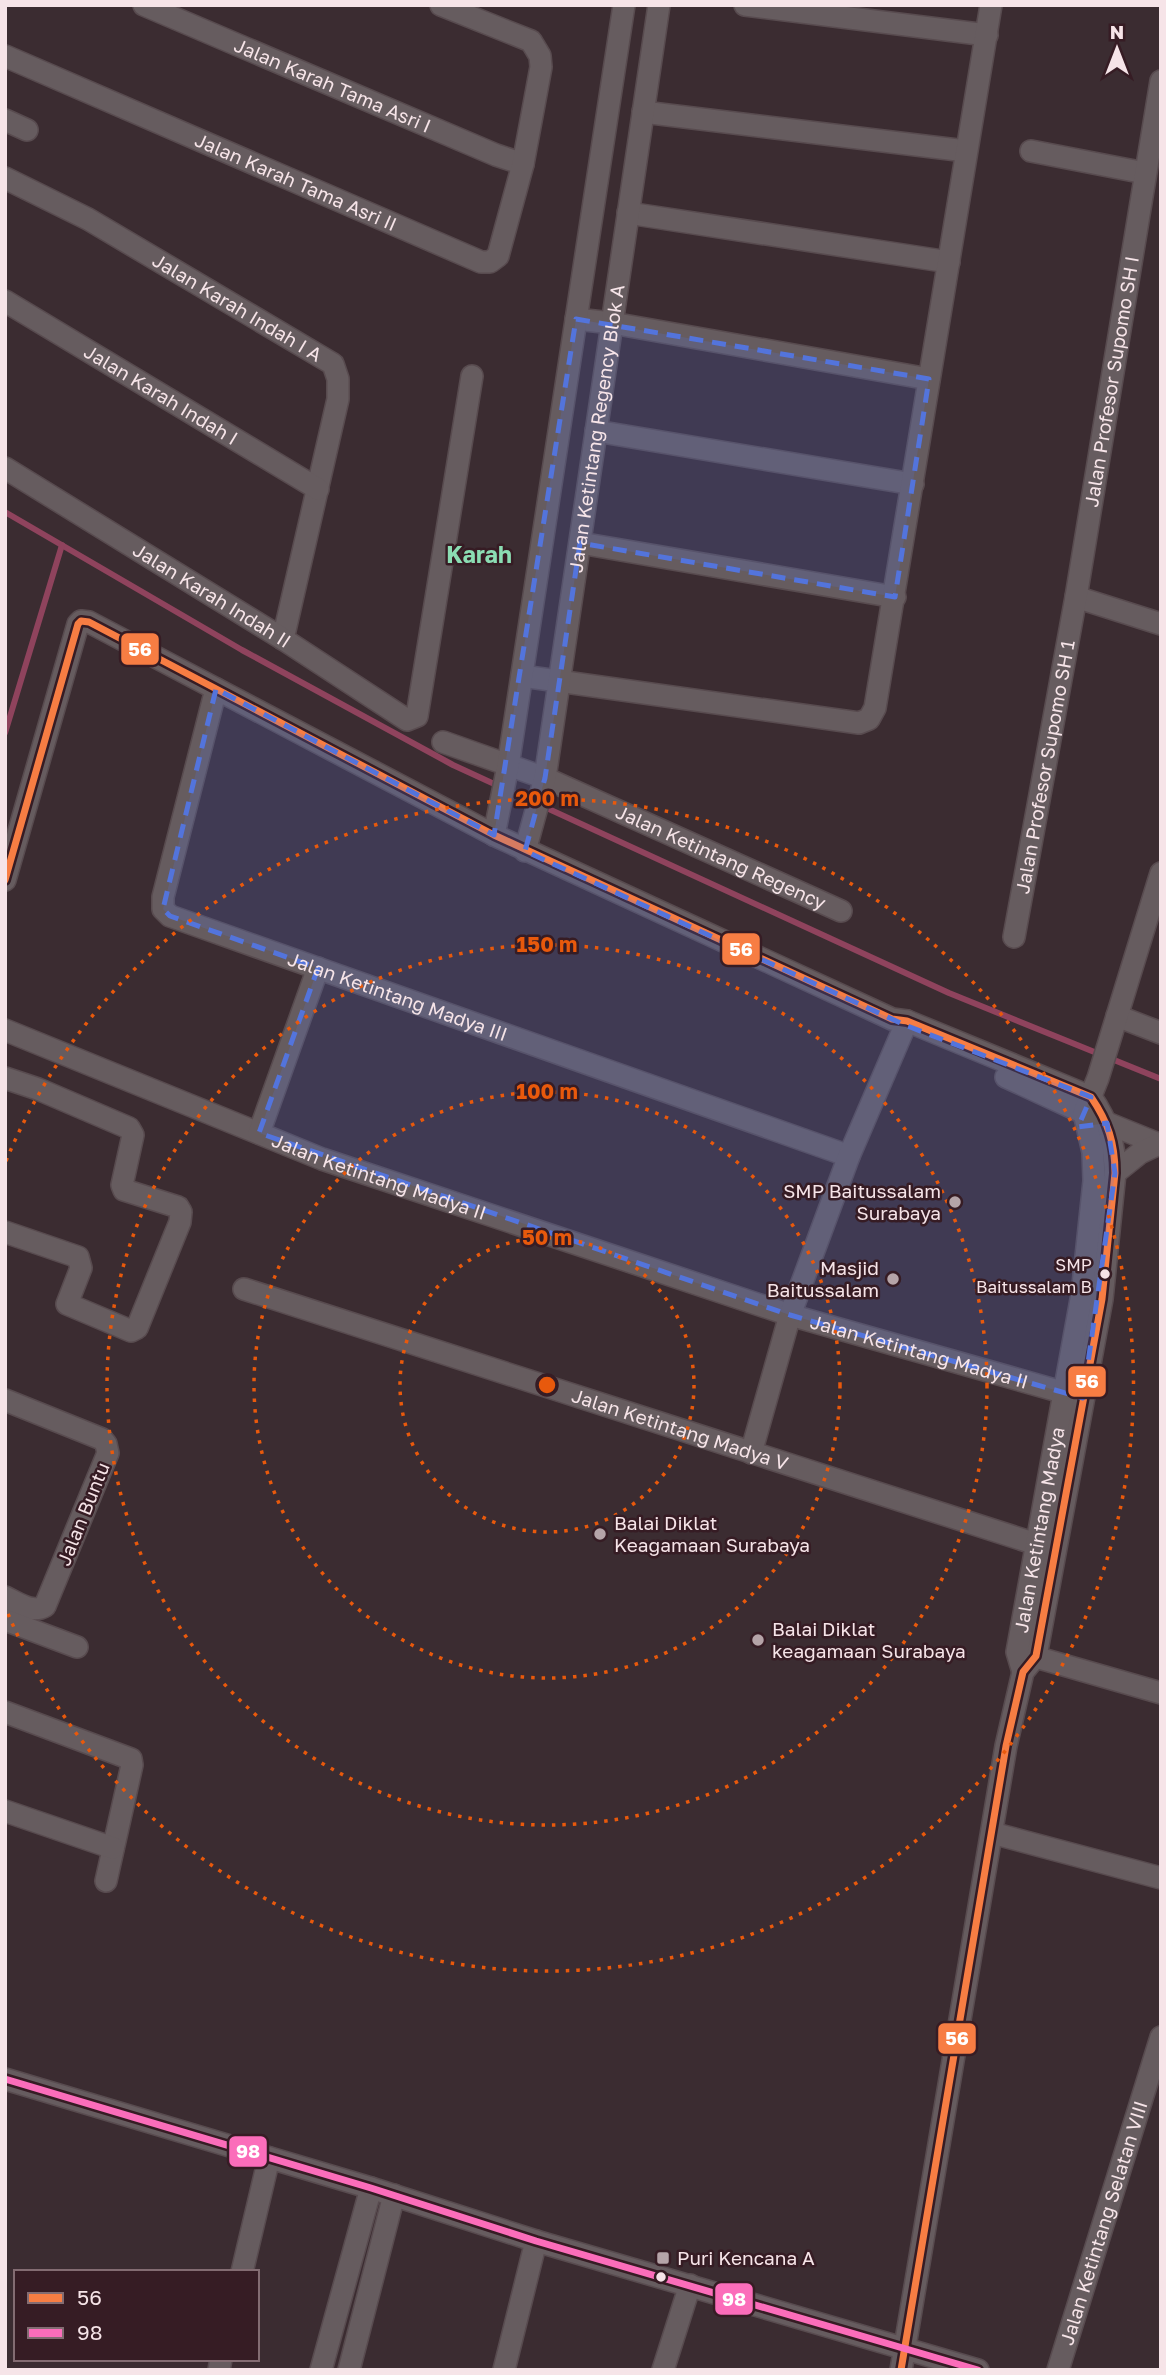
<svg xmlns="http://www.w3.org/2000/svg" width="1166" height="2375" font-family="'Golos Text',sans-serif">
	<rect width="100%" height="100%" fill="#3b2c31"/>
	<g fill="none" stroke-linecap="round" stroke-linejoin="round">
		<!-- stream -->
		<g stroke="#8f435d" stroke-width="6">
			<polyline points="5,512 242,650 453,765 949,993 1161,1079"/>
			<polyline points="5,733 62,545"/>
		</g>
		<defs>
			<g id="minor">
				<path id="s1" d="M144,5L496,155L523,164"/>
				<polyline points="745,5 987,35"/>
				<path id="s2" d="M5,56L481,262H490L498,256L523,164L541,67L540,56L531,41L441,5"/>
				<polyline points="643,112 966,151"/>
				<polyline points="5,120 27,130"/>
				<polyline points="1031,151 1145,173"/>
				<path id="s3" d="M5,178L88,219L333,364L338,379V399L283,639"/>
				<polyline points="628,213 949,262"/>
				<path id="s4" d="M5,301L318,489"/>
				<polyline points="576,319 612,323 929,379"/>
				<polyline points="596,431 913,484"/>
				<path id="s5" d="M5,468L283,639L407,720L417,716L472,376"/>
				<polyline points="580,543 895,597"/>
				<polyline points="1076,597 1161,624"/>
				<polyline points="522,676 859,723 869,719 875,708 991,5"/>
				<path id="s6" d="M216,689L163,897V909L170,916L849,1156"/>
				<path id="s7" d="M443,742L545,778L841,911"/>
				<polyline points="494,835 508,766 624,5"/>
				<path id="s8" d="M525,851L545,778L659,5"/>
				<path d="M5,880L78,624L81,621L89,622L494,835L892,1019L907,1021L1091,1097C1108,1122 1115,1143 1115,1173L1102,1299L1036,1656L1023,1672L1006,1746L901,2370"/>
				<path id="s9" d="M1014,937L1076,597L1161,81"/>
				<polyline points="1117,1016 1161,1033"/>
				<path id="s10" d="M5,1030L322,1159L790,1315L1083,1398"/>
				<polyline points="1006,1077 1084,1113"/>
				<polyline points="5,1078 38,1089 129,1128 133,1135 122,1185 124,1190 178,1207 181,1212 180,1222 137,1328 131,1331 67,1304 81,1268 78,1257 5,1232"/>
				<polyline points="1097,1124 1107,1123 1161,1145"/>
				<polyline points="259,1133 318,968"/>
				<polyline points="1115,1173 1140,1153 1159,1144"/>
				<path id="s11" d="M244,1289L1036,1544"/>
				<path d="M5,1400L102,1439L106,1444L108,1453L45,1606C32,1614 18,1603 5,1597"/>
				<polyline points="751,1453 790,1315 849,1156 907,1021"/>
				<polyline points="5,1620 77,1647"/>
				<polyline points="1025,1654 1161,1693"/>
				<path id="s12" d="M1023,1672L1017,1652L1082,1294L1094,1181L1093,1152L1084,1113L1098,1078L1161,873"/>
				<polyline points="5,1712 131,1759 132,1765 106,1881"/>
				<polyline points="5,1811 113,1848"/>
				<polyline points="992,1833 1161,1878"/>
				<polyline points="5,2079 371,2188 536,2241 978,2370"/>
				<polyline points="242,2272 269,2158"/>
				<polyline points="219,2370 221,2359"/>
				<polyline points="321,2370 371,2188"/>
				<polyline points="349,2370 394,2195"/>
				<polyline points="504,2370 536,2241"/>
				<polyline points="663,2370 690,2285"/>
				<path id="s13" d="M1058,2370L1161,2037"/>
			</g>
		</defs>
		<!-- minor casing -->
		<use href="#minor" stroke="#584b4f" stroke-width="24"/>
		<!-- minor -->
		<use href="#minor" stroke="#665c5f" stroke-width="21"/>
		<defs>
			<path id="bus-1" d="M5,880L78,624L81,621L89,622L494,835L892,1019L907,1021L1091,1097C1108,1122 1115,1143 1115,1173L1102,1299L1036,1656L1023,1672L1006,1746L901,2370"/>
			<polyline id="bus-2" points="5,2079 371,2188 536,2241 978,2370"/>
		</defs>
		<!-- bus-1 casing -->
		<use href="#bus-1" stroke="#361c24" stroke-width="12"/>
		<!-- bus-2 casing -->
		<use href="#bus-2" stroke="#361c24" stroke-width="12"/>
		<!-- bus-1 -->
		<use href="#bus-1" stroke="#f77d43" stroke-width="7"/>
		<!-- bus-2 -->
		<use href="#bus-2" stroke="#fb6dba" stroke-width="7"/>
	</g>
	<!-- marked area -->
	<path fill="#5374dc" fill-opacity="0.2" stroke="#5374dc" stroke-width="5" stroke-dasharray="14 9" stroke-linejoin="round" d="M576,319L929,379L895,597L580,543L545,778L525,851L905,1025L1091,1097L1078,1127L1107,1123L1115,1173L1083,1398L790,1315L259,1133L318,968L170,916L163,909L216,689L494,835Z"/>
	<!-- distance rings -->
	<g fill="none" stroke="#e8590c" stroke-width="3.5" stroke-dasharray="3.5 7">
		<circle cx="547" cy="1385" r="147"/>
		<circle cx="547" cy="1385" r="293"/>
		<circle cx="547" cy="1385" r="440"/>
		<path d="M6 1161A586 586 0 1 1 6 1609"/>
	</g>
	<!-- markers -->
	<g fill="#b5a4a8" stroke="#361c24" stroke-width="2.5">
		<circle cx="955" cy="1202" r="7"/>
		<circle cx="893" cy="1279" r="7"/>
		<circle cx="600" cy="1534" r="7"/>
		<circle cx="758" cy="1640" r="7"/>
		<rect x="656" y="2251" width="14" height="14" rx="3.5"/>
	</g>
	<g fill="#f6e4e8" stroke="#361c24" stroke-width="2.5">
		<circle cx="1105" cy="1274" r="6"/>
		<circle cx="661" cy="2277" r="6"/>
	</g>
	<g text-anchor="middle" stroke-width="5" stroke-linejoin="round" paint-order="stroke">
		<!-- bus labels -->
		<g font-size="17" fill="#f6e4e8" stroke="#361c24" text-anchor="end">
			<text x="1092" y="1271">SMP<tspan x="1092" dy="22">Baitussalam B</tspan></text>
		</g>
		<!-- street labels -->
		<g font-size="19" fill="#f6e4e8" stroke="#361c24">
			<text dy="7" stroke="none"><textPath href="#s1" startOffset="205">Jalan Karah Tama Asri I</textPath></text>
			<text dy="7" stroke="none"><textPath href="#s2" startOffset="317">Jalan Karah Tama Asri II</textPath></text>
			<text dy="7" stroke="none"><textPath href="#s3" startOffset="266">Jalan Karah Indah I A</textPath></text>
			<text dy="7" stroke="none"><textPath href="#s9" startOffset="564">Jalan Profesor Supomo SH I</textPath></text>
			<text dy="7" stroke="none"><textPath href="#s4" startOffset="182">Jalan Karah Indah I</textPath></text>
			<text dy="7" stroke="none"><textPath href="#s8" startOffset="429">Jalan Ketintang Regency Blok A</textPath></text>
			<text dy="7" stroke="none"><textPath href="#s5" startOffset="243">Jalan Karah Indah II</textPath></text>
			<text dy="7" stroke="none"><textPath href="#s9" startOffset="173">Jalan Profesor Supomo SH 1</textPath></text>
			<text dy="7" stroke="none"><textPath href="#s7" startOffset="301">Jalan Ketintang Regency</textPath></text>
			<text dy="7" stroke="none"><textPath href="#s6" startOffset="478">Jalan Ketintang Madya III</textPath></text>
			<text dy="7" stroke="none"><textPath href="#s10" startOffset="402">Jalan Ketintang Madya II</textPath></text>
			<text dy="7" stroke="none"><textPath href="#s10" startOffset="970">Jalan Ketintang Madya II</textPath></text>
			<text dy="7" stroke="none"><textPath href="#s11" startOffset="458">Jalan Ketintang Madya V</textPath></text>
			<text transform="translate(83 1514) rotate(-68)" y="7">Jalan Buntu</text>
			<text dy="7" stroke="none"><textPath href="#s12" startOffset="145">Jalan Ketintang Madya</textPath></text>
			<text dy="7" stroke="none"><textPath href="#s13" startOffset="154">Jalan Ketintang Selatan VIII</textPath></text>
		</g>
		<!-- poi labels -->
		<g font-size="19" fill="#f6e4e8" stroke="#361c24" text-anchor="start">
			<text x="941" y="1198" text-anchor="end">SMP Baitussalam<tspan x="941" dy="22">Surabaya</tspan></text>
			<text x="879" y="1275" text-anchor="end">Masjid<tspan x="879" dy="22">Baitussalam</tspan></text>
			<text x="614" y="1530">Balai Diklat<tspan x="614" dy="22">Keagamaan Surabaya</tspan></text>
			<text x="772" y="1636">Balai Diklat<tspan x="772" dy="22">keagamaan Surabaya</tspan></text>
			<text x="677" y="2265">Puri Kencana A</text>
		</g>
		<!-- quarter labels -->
		<g font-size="23" font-weight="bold" fill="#8bddb3" stroke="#361c24">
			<text x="479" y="563">Karah</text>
		</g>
	</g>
	<circle cx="547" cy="1385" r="10" fill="#e8590c" stroke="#361c24" stroke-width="3.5"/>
	<g font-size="21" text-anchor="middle" font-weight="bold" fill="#e8590c" stroke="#361c24" stroke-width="5" stroke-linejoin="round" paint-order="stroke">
		<text x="547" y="806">200 m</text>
		<text x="547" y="952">150 m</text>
		<text x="547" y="1099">100 m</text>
		<text x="547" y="1245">50 m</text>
	</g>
	<g stroke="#361c24" stroke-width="2.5">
		<rect x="120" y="632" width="40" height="34" rx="7" fill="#f77d43"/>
		<rect x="721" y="932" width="40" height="34" rx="7" fill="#f77d43"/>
		<rect x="1067" y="1365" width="40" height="33" rx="7" fill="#f77d43"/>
		<rect x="937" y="2022" width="40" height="33" rx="7" fill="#f77d43"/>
		<rect x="228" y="2135" width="40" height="33" rx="7" fill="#fb6dba"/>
		<rect x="714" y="2282" width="40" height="34" rx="7" fill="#fb6dba"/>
	</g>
	<g font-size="19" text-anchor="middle" font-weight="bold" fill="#fff">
		<text x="140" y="656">56</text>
		<text x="741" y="956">56</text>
		<text x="1087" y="1388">56</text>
		<text x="957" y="2045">56</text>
		<text x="248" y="2158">98</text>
		<text x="734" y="2306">98</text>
	</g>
	<!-- border -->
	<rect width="1166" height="2375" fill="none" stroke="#f6e4e8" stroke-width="14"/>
	<!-- legend -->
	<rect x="14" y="2270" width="245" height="91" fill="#361c24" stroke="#836c72" stroke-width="2"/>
	<rect x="28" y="2293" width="35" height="10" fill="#f77d43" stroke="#836c72" stroke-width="2"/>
	<text x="77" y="2305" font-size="21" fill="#f6e4e8">56</text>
	<rect x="28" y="2328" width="35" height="10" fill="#fb6dba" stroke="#836c72" stroke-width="2"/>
	<text x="77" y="2340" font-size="21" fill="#f6e4e8">98</text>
	<!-- north arrow -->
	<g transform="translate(1117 49)" stroke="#361c24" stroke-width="5" paint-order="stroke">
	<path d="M0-5L12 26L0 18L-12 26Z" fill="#f6e4e8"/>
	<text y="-10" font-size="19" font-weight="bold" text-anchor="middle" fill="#f6e4e8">N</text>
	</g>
</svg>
